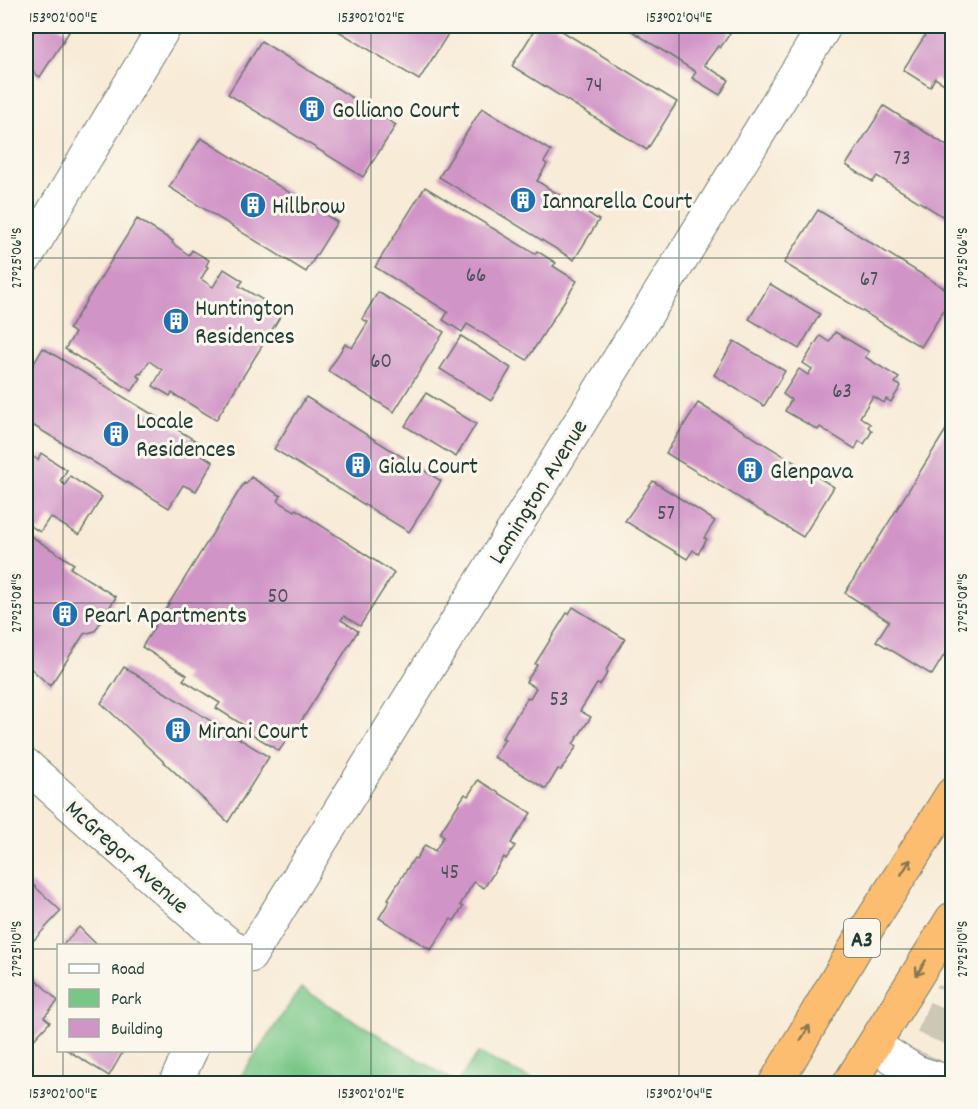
<svg xmlns="http://www.w3.org/2000/svg" width="978" height="1109" font-family="Dekko,sans-serif">
	<rect width="100%" height="100%" fill="#fbf7ec"/>
	<filter id="ink" filterUnits="userSpaceOnUse"><feTurbulence type="fractalNoise" baseFrequency=".0167" numOctaves="2"/><feDisplacementMap in="SourceGraphic" scale="12" xChannelSelector="R" yChannelSelector="G"/><feConvolveMatrix kernelMatrix="1 2 1 2 8 2 1 2 1" color-interpolation-filters="sRGB"/></filter>
	<filter id="wash" filterUnits="userSpaceOnUse"><feTurbulence type="fractalNoise" baseFrequency=".008" numOctaves="4" result="noise"/><feDisplacementMap in="SourceGraphic" scale="24" xChannelSelector="R" yChannelSelector="G"/><feGaussianBlur stdDeviation="1.35" result="paint"/><feColorMatrix in="noise" values="0 0 0 0 0 0 0 0 0 0 0 0 0 0 0 0 0 1.4 0 .05"/><feComposite in="paint" operator="in"/></filter>
	<g filter="url(#wash)">
		<rect width="100%" height="100%" fill="#f8ebd7"/>
		<!-- green -->
		<polygon fill="#78c787" stroke="#4c825e" stroke-width="1.5" points="301,988 457,1083 478,1053 539,1083 236,1083"/>
		<g id="blocks">
			<!-- building -->
			<g fill="#d194c7">
				<polygon points="26,26 59,26 69,32 40,77 26,68"/>
				<polygon points="330,26 453,26 419,80"/>
				<polygon points="537,26 554,26 677,102 647,150 512,66"/>
				<polygon points="624,26 725,26 724,27 731,32 720,48 718,46 704,65 729,80 720,95 692,78 696,72"/>
				<polygon points="931,26 952,26 952,89 935,78 930,87 903,70"/>
				<polygon points="261,41 396,125 363,177 228,94"/>
				<polygon points="884,106 952,149 952,222 877,176 873,182 846,165"/>
				<polygon points="482,108 551,151 544,162 547,164 537,181 599,220 574,260 439,177"/>
				<polygon points="201,138 337,222 306,272 169,187"/>
				<polygon points="425,187 535,254 537,251 556,263 553,266 577,281 527,360 467,324 462,332 443,320 448,312 375,267"/>
				<polygon points="818,210 952,293 952,297 921,347 784,263"/>
				<polygon points="137,219 173,241 172,243 189,255 192,250 209,260 206,266 208,267 201,279 213,287 224,269 243,281 239,286 283,312 216,420 172,393 170,396 153,386 162,370 149,361 141,374 139,373 137,376 141,378 132,391 65,349 75,333 69,329"/>
				<polygon points="770,284 820,314 799,349 749,319"/>
				<polygon points="378,292 444,332 394,412 328,371 345,344 352,348 368,322 362,319"/>
				<polygon points="835,332 869,352 865,357 899,378 895,383 901,386 891,402 886,399 884,403 873,396 860,417 870,424 868,427 872,431 864,444 859,441 855,449 820,427 818,430 785,411 791,400 783,394 799,369 808,375 812,369 803,363 820,336 829,342"/>
				<polygon points="461,336 511,368 491,401 440,369"/>
				<polygon points="734,341 785,371 764,406 714,375"/>
				<polygon points="43,348 206,447 202,455 213,462 196,491 183,485 169,508 26,421 26,377"/>
				<polygon points="426,393 476,424 456,457 405,426"/>
				<polygon points="306,397 441,481 409,532 274,449"/>
				<polygon points="698,403 834,487 803,537 666,453"/>
				<polygon points="952,420 952,642 932,675 876,641 889,621 845,593"/>
				<polygon points="26,452 38,460 41,453 67,470 60,481 65,485 70,476 102,497 79,535 50,517 40,532 26,523"/>
				<polygon points="251,477 281,496 278,501 295,511 296,509 394,573 360,626 344,616 341,620 358,631 290,739 288,738 279,751 249,732 251,730 216,708 220,703 183,680 187,675 142,647 244,483 246,484"/>
				<polygon points="653,481 715,521 704,538 707,539 698,554 693,550 687,559 625,521"/>
				<polygon points="26,533 74,564 70,568 116,597 95,631 84,634 50,686 26,664"/>
				<polygon points="573,607 625,639 606,670 608,672 600,685 597,684 580,711 591,717 573,744 577,746 561,770 558,769 546,789 494,757 505,739 502,738 528,697 530,698 536,688 526,682 537,665 535,664 567,613 569,614"/>
				<polygon points="124,667 269,757 228,822 101,703"/>
				<polygon points="478,780 531,813 511,843 515,846 506,859 504,857 484,888 474,882 460,905 463,907 454,921 451,919 431,950 379,918 390,900 388,899 414,858 416,859 425,845 435,851 444,836 440,833 465,794 468,796"/>
				<polygon points="31,883 61,911 34,940 26,932 26,889"/>
				<polygon points="79,927 98,946 62,946"/>
				<polygon points="26,970 58,1001 44,1017 50,1022 26,1048"/>
				<polygon points="67,1050 124,1050 109,1076"/>
			</g>
		</g>
	</g>
	<g filter="url(#ink)">
		<use href="#blocks" fill-opacity="0" stroke="#6b7a6d" stroke-width="1.5"/>
		<g fill="none" stroke-linecap="round" stroke-linejoin="round">
			<!-- highway-tunnel -->
			<polyline stroke="#cdc8b6" stroke-width="33" stroke-dasharray="33 16" stroke-linecap="butt" points="913,1084 952,991"/>
			<defs>
				<g id="street">
					<polyline points="26,257 165,26"/>
					<polyline points="26,765 207,927 231,946"/>
					<polyline points="250,956 825,26"/>
					<polyline points="874,1045 916,1072 952,1083"/>
					<polyline points="175,1084 191,1050"/>
				</g>
				<g id="highway">
					<polyline points="775,1084 869,925 952,794"/>
					<polyline points="849,1084 952,919"/>
				</g>
			</defs>
			<!-- street casing -->
			<use href="#street" stroke="#6b7a6d" stroke-width="35"/>
			<!-- highway casing -->
			<use href="#highway" stroke="#6b7a6d" stroke-width="35"/>
			<!-- street -->
			<use href="#street" stroke="#fff" stroke-width="33"/>
			<!-- highway -->
			<use href="#highway" stroke="#fcbd6f" stroke-width="33"/>
		</g>
		<!-- one-way arrows -->
		<defs><path id="oneway-shaft" d="M-6 0H5M1.5-3L5.5 0L1.5 3" fill="none" stroke-width="1.6" stroke-linecap="round" stroke-linejoin="round" transform="scale(1.5)"/></defs>
		<g stroke="#82774f">
			<use href="#oneway-shaft" transform="translate(906 867) rotate(-58)"/>
			<use href="#oneway-shaft" transform="translate(921 968) rotate(122)"/>
			<use href="#oneway-shaft" transform="translate(805 1033) rotate(-59)"/>
		</g>
	</g>
	<!-- ticks -->
	<path fill="none" stroke="#1f3d34" stroke-width="1.5" stroke-opacity="0.45" d="M63,26V946M371,26V1084M679,26V1084M26,258H952M26,603H952M26,949H58M250,949H952M63,1050V1084"/>
	<!-- icons -->
	<defs>
		<symbol id="building-disc" viewBox="-11 -11 22 22"><circle r="9.5" fill="#1f6fb2" stroke="#fbf7ec"/><path d="M-4-6H4V6H1V3H-1V6H-4ZM-2.5-4.3h1.7v1.8h-1.7ZM.8-4.3h1.7v1.8H.8ZM-2.5-1h1.7V.8h-1.7ZM.8-1h1.7V.8H.8Z" fill="#fff"/></symbol>
	</defs>
	<g fill-rule="evenodd">
		<use href="#building-disc" x="297" y="94" width="30" height="30"/>
		<use href="#building-disc" x="508" y="185" width="30" height="30"/>
		<use href="#building-disc" x="238" y="190" width="30" height="30"/>
		<use href="#building-disc" x="161" y="306" width="30" height="30"/>
		<use href="#building-disc" x="101" y="419" width="30" height="30"/>
		<use href="#building-disc" x="343" y="450" width="30" height="30"/>
		<use href="#building-disc" x="735" y="455" width="30" height="30"/>
		<use href="#building-disc" x="50" y="599" width="30" height="30"/>
		<use href="#building-disc" x="163" y="715" width="30" height="30"/>
	</g>
	<g text-anchor="middle" stroke-width="6" stroke-linejoin="round" paint-order="stroke">
		<!-- number labels -->
		<g font-size="21" fill="#4c5359">
			<text x="594" y="91">74</text>
			<text x="902" y="164">73</text>
			<text x="476" y="281">66</text>
			<text x="869" y="285">67</text>
			<text x="381" y="367">60</text>
			<text x="842" y="397">63</text>
			<text x="666" y="519">57</text>
			<text x="278" y="602">50</text>
			<text x="559" y="705">53</text>
			<text x="450" y="878">45</text>
		</g>
		<!-- shield labels -->
		<rect fill="#fbf7ec" stroke="#61756b" stroke-width="1.5" x="844" y="919" width="36" height="38" rx="4.5"/>
		<g font-size="22" font-weight="bold" fill="#1f3d34">
			<text x="862" y="946">A3</text>
		</g>
		<!-- poi labels -->
		<g font-size="24" fill="#1f3d34" stroke="#fbf7ec" text-anchor="start">
			<text x="332" y="117">Golliano Court</text>
			<text x="542" y="208">Iannarella Court</text>
			<text x="272" y="213">Hillbrow</text>
			<text x="195" y="315">Huntington<tspan x="195" dy="28">Residences</tspan></text>
			<text x="136" y="428">Locale<tspan x="136" dy="28">Residences</tspan></text>
			<text x="378" y="473">Gialu Court</text>
			<text x="770" y="478">Glenpava</text>
			<text x="84" y="622">Pearl Apartments</text>
			<text x="198" y="738">Mirani Court</text>
		</g>
		<!-- street labels -->
		<g font-size="24" fill="#1f3d34" stroke="#fbf7ec">
			<text transform="translate(537 491) rotate(-58)" y="8">Lamington Avenue</text>
			<text transform="translate(128 856) rotate(42)" y="8">McGregor Avenue</text>
		</g>
	</g>
	<!-- margin -->
	<rect width="978" height="1109" fill="none" stroke="#fbf7ec" stroke-width="66"/>
	<!-- legend -->
	<rect x="57" y="944" width="195" height="108" fill="#fbf7ec" stroke="#a3ada2" stroke-width="1.5"/>
	<rect x="69" y="964" width="30" height="9" fill="#ffffff" stroke="#a3ada2" stroke-width="1.5"/>
	<text x="111" y="974" font-size="18" fill="#1f3d34">Road</text>
	<rect x="69" y="989" width="30" height="18" fill="#78c787" stroke="#a3ada2" stroke-width="1.5"/>
	<text x="111" y="1004" font-size="18" fill="#1f3d34">Park</text>
	<rect x="69" y="1019" width="30" height="18" fill="#d194c7" stroke="#a3ada2" stroke-width="1.5"/>
	<text x="111" y="1034" font-size="18" fill="#1f3d34">Building</text>
	<rect x="33" y="33" width="912" height="1043" fill="none" stroke="#1f3d34" stroke-width="2"/>
	<g font-size="15" text-anchor="middle" fill="#1f3d34">
		<text x="63" y="22">153°02'00"E</text>
		<text x="371" y="22">153°02'02"E</text>
		<text x="679" y="22">153°02'04"E</text>
		<text transform="translate(16 258) rotate(-90)" y="5">27°25'06"S</text>
		<text transform="translate(962 258) rotate(-90)" y="5">27°25'06"S</text>
		<text transform="translate(16 603) rotate(-90)" y="5">27°25'08"S</text>
		<text transform="translate(962 603) rotate(-90)" y="5">27°25'08"S</text>
		<text transform="translate(16 949) rotate(-90)" y="5">27°25'10"S</text>
		<text transform="translate(962 949) rotate(-90)" y="5">27°25'10"S</text>
		<text x="63" y="1098">153°02'00"E</text>
		<text x="371" y="1098">153°02'02"E</text>
		<text x="679" y="1098">153°02'04"E</text>
	</g>
</svg>
